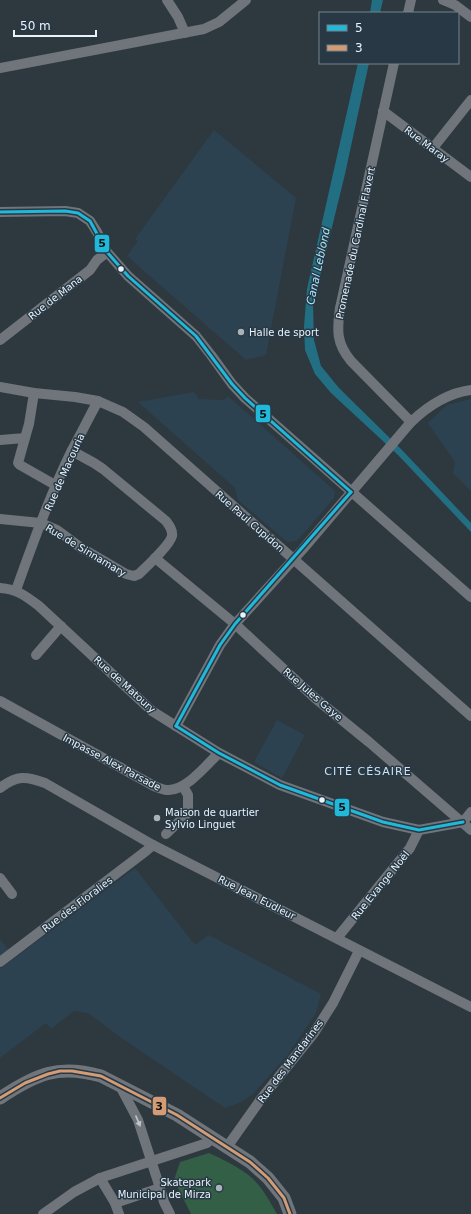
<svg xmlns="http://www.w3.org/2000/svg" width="471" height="1214" font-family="'DejaVu Sans',sans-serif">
	<rect width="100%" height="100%" fill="#2e383f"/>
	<!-- built -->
	<g fill="#2c4251">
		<polygon points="214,130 296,198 266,355 246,360 127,256 138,241 135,239"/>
		<polygon points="194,392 199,399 224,400 228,396 335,491 334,498 297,541 287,542 238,500 235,488 138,402"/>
		<polygon points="471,399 471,491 453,473 455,462 428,423 447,405"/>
		<polygon points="277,720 305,735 282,778 254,762"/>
		<polygon points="135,868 195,945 209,935 321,994 316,1013 287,1056 252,1095 239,1103 225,1108 120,1037 88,1013 74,1011 51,1029 46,1023 0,1058 0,969"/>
		<polygon points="0,939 10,952 0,959"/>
	</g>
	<!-- green -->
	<path fill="#325f46" d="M209,1153C222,1159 245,1170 254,1180C264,1190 270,1202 277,1214H191L174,1180L180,1162Z"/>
	<!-- water -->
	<g fill="#226e82">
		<polygon points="372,0 383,0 380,13 370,13"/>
		<polygon points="358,63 369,63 345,174 313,305 314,340 321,366 339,388 402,450 471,523 471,532 398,455 331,393 315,374 305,350 304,326 307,289"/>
	</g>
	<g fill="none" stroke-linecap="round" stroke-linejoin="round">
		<!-- street -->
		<g stroke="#6f757a" stroke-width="10">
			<polyline points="167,0 178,17 185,33"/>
			<polyline points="443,0 455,5 471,17"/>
			<polyline points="408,13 411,0"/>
			<path d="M394,63L340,308C337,330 336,343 351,361L411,422"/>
			<polyline points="0,68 204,29 219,22 246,0"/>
			<polyline points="383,111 471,177"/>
			<polyline points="433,148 471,100"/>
			<polyline points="0,212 65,211 78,213 90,221 97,232 107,252 128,276 196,336 211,355 232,384 245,398 471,597"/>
			<polyline points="0,340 90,270 97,260 107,252"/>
			<polyline points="0,387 34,393 75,397 98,401 123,412 144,427 471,716"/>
			<polyline points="25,438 18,463 20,465 57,486"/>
			<polyline points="0,440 25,438 29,424 34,393"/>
			<path d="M0,519L41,523L57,530L80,547L126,574L134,576L139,574C147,566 170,545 172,536C173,530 169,525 166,521L103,469L94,463L72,451"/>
			<polyline points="155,558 235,624 315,698 369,742 471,830"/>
			<path d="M0,588C17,589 26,596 39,606L152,711L219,753L280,785L383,822L419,830L463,822"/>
			<path d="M16,590C33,543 50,495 72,450C81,434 89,417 98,401"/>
			<polyline points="36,655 61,626"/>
			<path d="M0,701L154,786C159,788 163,790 169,790C188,789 206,765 219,753"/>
			<path d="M176,726L220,645L235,624L303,549L411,422C428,406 447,393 471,390"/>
			<path d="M0,788C17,775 26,776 45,783L153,845L471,1007"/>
			<polyline points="463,822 471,812"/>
			<polyline points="166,834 188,813 188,795 183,786"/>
			<polyline points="0,878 12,894"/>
			<polyline points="337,938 410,848 419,830"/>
			<polyline points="0,962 146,851 153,845"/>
			<polyline points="120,1086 138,1120 160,1188 164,1202 170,1214"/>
			<polyline points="227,1147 261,1099 314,1033 333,1003 359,951"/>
			<polyline points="100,1178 115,1203 119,1214"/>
			<polyline points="115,1203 160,1188"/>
			<polyline points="43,1214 74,1192 100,1178 207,1143 212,1138"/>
		</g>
		<!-- secondary -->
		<path stroke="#6f757a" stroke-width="13" d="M0,1098C36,1074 58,1064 101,1076L177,1115L250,1162L268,1178L284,1198L290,1214"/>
		<defs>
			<g id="bus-1">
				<polyline points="0,212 65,211 78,213 90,221 107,252 128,276 196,336 232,384 245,398 351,492"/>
				<polyline points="176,726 219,753 280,785 383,822 419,830 463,822"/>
				<polyline points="176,726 220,645 235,624 351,492"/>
			</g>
			<polyline id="bus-2" points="0,1098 25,1083 48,1074 60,1071 72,1071 101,1076 177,1115 250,1162 268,1178 284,1198 290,1214"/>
		</defs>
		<!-- bus-1 casing -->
		<use href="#bus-1" stroke="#283945" stroke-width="6"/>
		<!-- bus-2 casing -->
		<use href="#bus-2" stroke="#283945" stroke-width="6"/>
		<!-- bus-1 -->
		<use href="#bus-1" stroke="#20b9da" stroke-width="3"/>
		<!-- bus-2 -->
		<use href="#bus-2" stroke="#d39c74" stroke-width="3"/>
	</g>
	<!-- one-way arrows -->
	<defs><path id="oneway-solid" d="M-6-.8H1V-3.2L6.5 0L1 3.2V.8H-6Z"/></defs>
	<use fill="#bec7ce" href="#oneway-solid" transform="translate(138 1121) rotate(67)"/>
	<!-- markers -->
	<g fill="#e9f3fb" stroke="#283945" stroke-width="1.5">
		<circle cx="121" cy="269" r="3.5"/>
		<circle cx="243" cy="615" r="3.5"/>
		<circle cx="322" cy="800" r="3.5"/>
	</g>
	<g fill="#a8b2b9" stroke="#283945" stroke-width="1.5">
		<circle cx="241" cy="332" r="4"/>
		<circle cx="157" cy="818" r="4"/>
		<circle cx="219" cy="1188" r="4"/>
	</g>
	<g text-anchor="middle" stroke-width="3" stroke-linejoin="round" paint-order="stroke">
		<!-- street labels -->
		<g font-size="10" fill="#e9f3fb" stroke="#283945">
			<text transform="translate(427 144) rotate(37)" y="4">Rue Maray</text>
			<text transform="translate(355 243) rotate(-78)" y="4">Promenade du Cardinal Flavert</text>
			<text transform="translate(55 297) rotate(-38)" y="4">Rue de Mana</text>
			<text transform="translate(64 472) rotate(-66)" y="4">Rue de Macouria</text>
			<text transform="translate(250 521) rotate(41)" y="4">Rue Paul Cupidon</text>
			<text transform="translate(86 550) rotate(31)" y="4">Rue de Sinnamary</text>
			<text transform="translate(125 684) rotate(42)" y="4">Rue de Matoury</text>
			<text transform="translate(313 694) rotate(41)" y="4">Rue Jules Gaye</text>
			<text transform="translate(112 762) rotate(28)" y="4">Impasse Alex Parsade</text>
			<text transform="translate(380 885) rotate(-51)" y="4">Rue Evange Noël</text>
			<text transform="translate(257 897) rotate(27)" y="4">Rue Jean Eudleur</text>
			<text transform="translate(77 904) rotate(-37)" y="4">Rue des Floralies</text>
			<text transform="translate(290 1061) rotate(-53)" y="4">Rue des Mandarines</text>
		</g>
		<!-- poi labels -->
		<g font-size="10" fill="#e9f3fb" stroke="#283945" text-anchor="start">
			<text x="249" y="336">Halle de sport</text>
			<text x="165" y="816">Maison de quartier<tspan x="165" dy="12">Sylvio Linguet</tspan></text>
			<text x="211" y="1186" text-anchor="end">Skatepark<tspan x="211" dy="12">Municipal de Mirza</tspan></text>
		</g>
		<!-- water labels -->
		<g font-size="11" font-style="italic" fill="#abe8fc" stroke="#283945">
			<text transform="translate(318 266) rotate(-78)" y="4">Canal Leblond</text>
		</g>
		<!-- neighbourhood labels -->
		<g font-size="11" letter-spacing="1" fill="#cde2f2" stroke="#283945">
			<text x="368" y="775">CITÉ CÉSAIRE</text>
		</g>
	</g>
	<g stroke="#283945" stroke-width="1.5">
		<rect x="94" y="234" width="16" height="19" rx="4" fill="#20b9da"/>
		<rect x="255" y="404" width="16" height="19" rx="4" fill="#20b9da"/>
		<rect x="334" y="798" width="16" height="19" rx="4" fill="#20b9da"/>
		<rect x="152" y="1096" width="15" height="20" rx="4" fill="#d39c74"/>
	</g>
	<g font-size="11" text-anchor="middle" font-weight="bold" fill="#111">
		<text x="102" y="247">5</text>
		<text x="263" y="418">5</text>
		<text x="342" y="811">5</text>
		<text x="159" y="1110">3</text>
	</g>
	<!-- legend -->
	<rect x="319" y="12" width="140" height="52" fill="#283945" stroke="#75838e"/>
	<rect x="327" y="25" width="20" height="6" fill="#20b9da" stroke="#75838e"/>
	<text x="355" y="32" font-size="12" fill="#e9f3fb">5</text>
	<rect x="327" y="45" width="20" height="6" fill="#d39c74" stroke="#75838e"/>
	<text x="355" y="52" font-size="12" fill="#e9f3fb">3</text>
	<!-- scale -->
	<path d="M14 30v6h82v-6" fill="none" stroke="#e9f3fb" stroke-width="2"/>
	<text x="20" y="30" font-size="12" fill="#e9f3fb" stroke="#283945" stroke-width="3" paint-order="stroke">50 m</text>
</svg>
